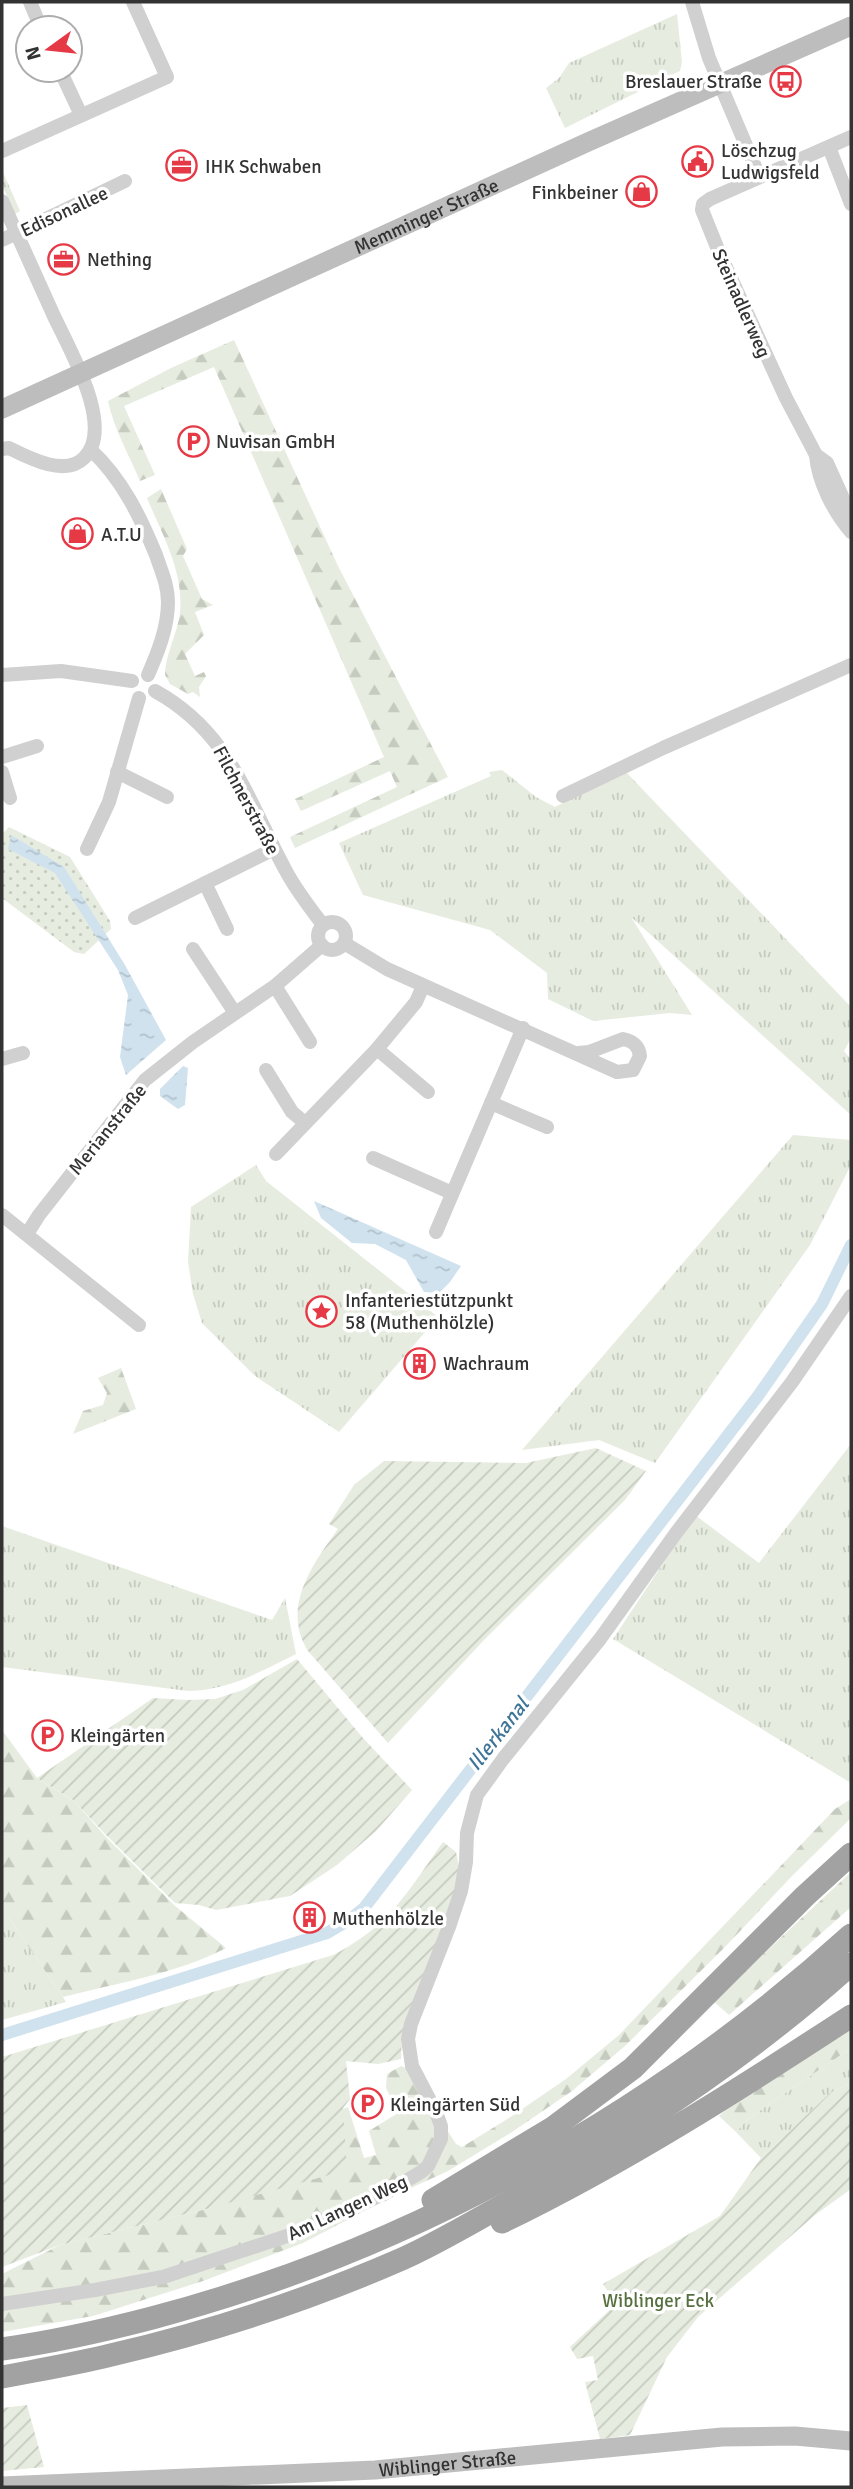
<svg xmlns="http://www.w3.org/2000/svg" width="853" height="2489" font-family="Signika,sans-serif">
	<defs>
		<pattern id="grass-tufts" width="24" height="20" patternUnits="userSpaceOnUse" patternTransform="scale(1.75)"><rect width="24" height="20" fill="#e6ecdf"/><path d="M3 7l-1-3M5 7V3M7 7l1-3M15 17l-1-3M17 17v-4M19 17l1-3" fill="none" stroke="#c6cbc0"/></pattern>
		<pattern id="forest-firs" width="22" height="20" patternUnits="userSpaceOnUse" patternTransform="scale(1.75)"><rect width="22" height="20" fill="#e6ecdf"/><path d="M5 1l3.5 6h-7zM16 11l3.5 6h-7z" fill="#c6cbc0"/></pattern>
		<pattern id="park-dots" width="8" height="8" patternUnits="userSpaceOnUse" patternTransform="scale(1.75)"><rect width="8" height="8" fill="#e6ecdf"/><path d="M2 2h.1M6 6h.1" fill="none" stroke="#c6cbc0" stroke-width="1.8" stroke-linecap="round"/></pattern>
		<pattern id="garden-furrows" width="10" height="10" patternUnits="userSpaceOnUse" patternTransform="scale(1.75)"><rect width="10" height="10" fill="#e6ecdf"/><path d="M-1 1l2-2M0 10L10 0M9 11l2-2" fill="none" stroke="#c6cbc0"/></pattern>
		<pattern id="water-ripples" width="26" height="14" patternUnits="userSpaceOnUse" patternTransform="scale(1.75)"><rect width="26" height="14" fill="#cfe2ee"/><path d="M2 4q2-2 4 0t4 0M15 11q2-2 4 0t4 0" fill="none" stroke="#b2c2cd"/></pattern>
	</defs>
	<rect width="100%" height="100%" fill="#fff"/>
	<!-- grass -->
	<g fill="url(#grass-tufts)">
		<polygon points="677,14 682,62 680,71 565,128 546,88 559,78 569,63"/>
		<polygon points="2,170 20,211 15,214 2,185"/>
		<polygon points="502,770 536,797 555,807 625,771 851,1007 851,1038 844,1051 851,1060 851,1115 631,917 692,1015 670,1013 593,1021 548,999 547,973 490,930 363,895 339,843 491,776 489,772"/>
		<polygon points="793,1135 851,1140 851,1165 810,1245 655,1463 599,1440 522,1450"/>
		<polygon points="256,1165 266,1181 438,1317 339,1432 255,1376 202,1323 193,1294 188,1262 191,1207"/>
		<polygon points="851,1444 851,1783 613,1639 695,1515 759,1563"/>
		<path d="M2,1526L272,1620L285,1598L296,1654C259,1672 230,1690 188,1691L2,1667Z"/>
		<polygon points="2,1908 63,1997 66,2002 2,2020"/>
		<polygon points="851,2048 851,2083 830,2093 761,2158 736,2132 749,2118"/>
	</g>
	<!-- forest -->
	<g fill="url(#forest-firs)">
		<path d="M234,340L338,566L448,777L295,848L290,837L397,787L390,771L301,811L295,799L384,757L214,367L124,406L155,475L140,481C129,455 114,429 108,401L171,368Z"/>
		<path d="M161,489L187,549L183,556L202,599L213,605L195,612L204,635L185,654L195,676L204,672L206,676L199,687L200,697L193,692L188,694L170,684L165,675C165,654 178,633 180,612C184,572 162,534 147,498Z"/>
		<polygon points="121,1368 136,1409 73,1434 83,1411 103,1405 107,1393 98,1378"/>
		<path d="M2,1730L37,1778L74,1801L105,1836L174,1905L226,1948C176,1974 117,1983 63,1997L2,1908Z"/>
		<polygon points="851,1799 851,1818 792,1876 725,1947 625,2046 572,2091 512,2132 448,2171 389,2198 303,2243 203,2281 93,2316 2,2332 2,2274 60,2245 206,2209 343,2109 348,2107 364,2158 376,2155 369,2131 398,2113 386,2088 387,2074 401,2066 408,2069 456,2144 462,2147 509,2118 566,2079 619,2035 835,1809"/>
		<polygon points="851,1872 851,1907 729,2015 713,2001"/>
		<polygon points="851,2027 851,2048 749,2118 736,2132 719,2116 734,2103"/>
	</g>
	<!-- park -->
	<polygon fill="url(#park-dots)" points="9,827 70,857 110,921 111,929 84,954 74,952 2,898 2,834"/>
	<!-- garden -->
	<g fill="url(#garden-furrows)">
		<path d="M596,1448L646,1471L625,1500L484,1640L388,1743L308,1651C281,1608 312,1565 338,1529L329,1524L354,1485L384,1461L526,1463Z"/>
		<polygon points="297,1659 363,1738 412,1790 376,1831 337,1865 290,1896 216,1910 199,1905 175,1903 107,1836 73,1800 37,1778 153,1698 188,1700 215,1699 243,1690"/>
		<path d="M443,1842L456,1852L460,1871L451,1904L402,2036L401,2059L378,2064L346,2061L350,2099L343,2108L347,2170L206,2209L60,2245L2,2267V2057L333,1955C389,1927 408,1891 443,1842Z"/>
		<polygon points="851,2083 851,2189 815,2215 698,2317 667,2357 630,2435 600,2439 585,2382 598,2380 593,2356 577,2359 570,2347 616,2304 603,2284 720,2216 761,2158 830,2093"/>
		<polygon points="27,2405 44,2467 2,2471 2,2408"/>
	</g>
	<!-- water -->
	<g fill="url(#water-ripples)">
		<polygon points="11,835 64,867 125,965 166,1040 126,1075 120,1057 128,995 118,970 55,873 8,849"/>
		<polygon points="183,1066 188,1068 185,1105 178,1109 160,1096 160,1089"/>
		<polygon points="314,1201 461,1266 450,1282 439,1293 424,1292 406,1260 375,1244 352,1243 321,1218"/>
	</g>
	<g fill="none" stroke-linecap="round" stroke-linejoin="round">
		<!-- canal -->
		<polyline stroke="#cfe2ee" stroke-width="12" points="2,2035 327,1933 349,1920 364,1908 758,1396 822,1304 851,1245"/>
		<!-- minor -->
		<g stroke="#d0d0d0" stroke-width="14">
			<polyline points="30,2 41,28"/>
			<polyline points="692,2 709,58 759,176"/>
			<polyline points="60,70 81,115"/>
			<polyline points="851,137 710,199 703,204 702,210 719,252 786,398 816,455 827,463 851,516"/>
			<polyline points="829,147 851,204"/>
			<polyline points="2,151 167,77 133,2"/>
			<path d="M2,201C19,239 36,276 53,314C68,347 116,427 84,458C65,477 29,458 9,448L2,449"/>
			<polyline points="2,240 125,181"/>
			<path d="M91,450C122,479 140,516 156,555C161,570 168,585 168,602C168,627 158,652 148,675"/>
			<path d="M816,455C818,482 834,512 851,532"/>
			<polyline points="2,675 61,671 132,681"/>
			<path d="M155,691C231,733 247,800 286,871C296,890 310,908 323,925"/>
			<polyline points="2,757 37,746"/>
			<polyline points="2,772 10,798"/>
			<polyline points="117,772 167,797"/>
			<polyline points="563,796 663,748 851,665"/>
			<polyline points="87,849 109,802 139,698"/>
			<polyline points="205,883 227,929"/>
			<polyline points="135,918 274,849"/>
			<circle cx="332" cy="936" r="14"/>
			<path d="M344,943L387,969L617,1072L633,1070L640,1056C639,1046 633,1041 623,1039L589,1052L578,1053"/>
			<polyline points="193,949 235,1013"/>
			<polyline points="275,986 310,1042"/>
			<polyline points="377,1049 428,1092"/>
			<polyline points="2,1059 23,1053"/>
			<polyline points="266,1070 292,1112 305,1123"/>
			<polyline points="491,1103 547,1127"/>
			<polyline points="276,1154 377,1049 416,1002 423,986"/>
			<polyline points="373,1158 452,1193"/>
			<polyline points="2,1215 139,1325"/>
			<polyline points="436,1232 523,1028"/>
			<polyline points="27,1234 39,1215 145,1080 193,1042 275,986 322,945"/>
			<polyline points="2,2304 95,2290 163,2277 290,2235 386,2193 421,2172 428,2166 441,2139 441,2126 436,2112 412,2066 408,2039 411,2024 449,1927 461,1891 466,1862 467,1833 477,1795 503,1759 600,1639 676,1533 792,1382 851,1296"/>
		</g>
		<!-- secondary -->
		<g stroke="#bdbdbd" stroke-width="19">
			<path id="s1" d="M2,409L588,142L851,26"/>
			<path id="s2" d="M2,2486L375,2470L722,2437L795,2436L851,2441"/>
		</g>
		<!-- trunk -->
		<g stroke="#a2a2a2" stroke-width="23">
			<polyline points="433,2200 554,2127 633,2068 805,1896 851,1854"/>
			<path d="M502,2222C624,2163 738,2090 851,2016"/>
			<path d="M2,2349C53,2342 102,2331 152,2318C410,2250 654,2114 851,1935"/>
			<path d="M2,2377C38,2370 75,2364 111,2355C210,2332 308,2300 402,2259C438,2243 474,2221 509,2202C631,2134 747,2058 851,1964"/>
		</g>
	</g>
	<!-- icons -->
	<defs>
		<symbol id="bus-ring" viewBox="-11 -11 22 22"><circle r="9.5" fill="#fff" stroke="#e63946" stroke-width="1.5"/><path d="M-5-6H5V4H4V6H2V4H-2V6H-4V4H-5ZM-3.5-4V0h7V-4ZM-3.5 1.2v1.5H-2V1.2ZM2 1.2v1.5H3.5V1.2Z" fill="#e63946"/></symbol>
		<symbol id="civic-ring" viewBox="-11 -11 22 22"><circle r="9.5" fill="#fff" stroke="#e63946" stroke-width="1.5"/><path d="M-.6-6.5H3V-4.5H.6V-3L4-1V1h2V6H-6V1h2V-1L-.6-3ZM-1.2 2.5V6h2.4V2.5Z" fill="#e63946"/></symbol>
		<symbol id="office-ring" viewBox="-11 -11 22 22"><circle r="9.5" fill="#fff" stroke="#e63946" stroke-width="1.5"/><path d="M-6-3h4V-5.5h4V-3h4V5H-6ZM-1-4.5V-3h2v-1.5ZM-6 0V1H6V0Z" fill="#e63946"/></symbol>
		<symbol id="shop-ring" viewBox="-11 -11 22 22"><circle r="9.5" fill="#fff" stroke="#e63946" stroke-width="1.5"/><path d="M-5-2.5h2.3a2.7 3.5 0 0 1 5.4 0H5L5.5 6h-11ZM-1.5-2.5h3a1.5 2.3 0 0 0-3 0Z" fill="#e63946"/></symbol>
		<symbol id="parking-ring" viewBox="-11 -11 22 22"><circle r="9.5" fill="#fff" stroke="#e63946" stroke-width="1.5"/><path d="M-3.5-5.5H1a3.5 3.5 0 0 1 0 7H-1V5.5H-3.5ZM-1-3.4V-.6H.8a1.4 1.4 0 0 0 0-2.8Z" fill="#e63946"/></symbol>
		<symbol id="sight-ring" viewBox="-11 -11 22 22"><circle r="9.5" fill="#fff" stroke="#e63946" stroke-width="1.5"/><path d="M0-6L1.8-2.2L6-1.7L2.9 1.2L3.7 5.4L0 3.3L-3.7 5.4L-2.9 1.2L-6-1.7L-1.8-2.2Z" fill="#e63946"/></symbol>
		<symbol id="building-ring" viewBox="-11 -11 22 22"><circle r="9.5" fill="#fff" stroke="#e63946" stroke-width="1.5"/><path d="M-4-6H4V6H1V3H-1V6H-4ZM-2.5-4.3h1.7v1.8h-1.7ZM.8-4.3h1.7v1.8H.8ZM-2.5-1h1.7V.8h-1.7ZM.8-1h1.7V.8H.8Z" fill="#e63946"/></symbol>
	</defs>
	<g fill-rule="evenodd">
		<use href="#bus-ring" x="768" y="64" width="35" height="35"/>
		<use href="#civic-ring" x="680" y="144" width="35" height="35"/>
		<use href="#office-ring" x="164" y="148" width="35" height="35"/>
		<use href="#shop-ring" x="624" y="174" width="35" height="35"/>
		<use href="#office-ring" x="46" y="242" width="35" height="35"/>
		<use href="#parking-ring" x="176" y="424" width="35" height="35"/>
		<use href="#shop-ring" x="60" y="516" width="35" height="35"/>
		<use href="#sight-ring" x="304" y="1294" width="35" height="35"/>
		<use href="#building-ring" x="402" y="1346" width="35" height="35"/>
		<use href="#parking-ring" x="30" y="1718" width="35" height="35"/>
		<use href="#building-ring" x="292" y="1900" width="35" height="35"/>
		<use href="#parking-ring" x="350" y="2086" width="35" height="35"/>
	</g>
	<g text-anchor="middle" stroke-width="7" stroke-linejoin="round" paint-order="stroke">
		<!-- poi labels -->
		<g font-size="19" fill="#333" stroke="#fff" text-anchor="start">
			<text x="762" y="88" text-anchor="end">Breslauer Straße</text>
			<text x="721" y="157">Löschzug<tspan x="721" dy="22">Ludwigsfeld</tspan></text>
			<text x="205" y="173">IHK Schwaben</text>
			<text x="618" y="199" text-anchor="end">Finkbeiner</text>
			<text x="87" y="266">Nething</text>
			<text x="216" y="448">Nuvisan GmbH</text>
			<text x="101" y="541">A.T.U</text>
			<text x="345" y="1307">Infanteriestützpunkt<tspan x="345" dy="22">58 (Muthenhölzle)</tspan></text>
			<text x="443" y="1370">Wachraum</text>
			<text x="70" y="1742">Kleingärten</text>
			<text x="332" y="1925">Muthenhölzle</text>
			<text x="390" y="2111">Kleingärten Süd</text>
		</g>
		<!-- street labels -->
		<g font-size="19" fill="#333" stroke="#fff">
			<text transform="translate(64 211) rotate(-25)" y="7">Edisonallee</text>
			<text dy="7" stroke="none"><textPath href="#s1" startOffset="466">Memminger Straße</textPath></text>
			<text transform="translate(742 303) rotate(66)" y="7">Steinadlerweg</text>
			<text transform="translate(247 800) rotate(62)" y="7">Filchnerstraße</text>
			<text transform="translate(107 1129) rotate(-51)" y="7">Merianstraße</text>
			<text transform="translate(347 2207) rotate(-25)" y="7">Am Langen Weg</text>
			<text dy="7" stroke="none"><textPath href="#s2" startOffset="446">Wiblinger Straße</textPath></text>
		</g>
		<!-- park labels -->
		<g font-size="19" fill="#56703f" stroke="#fff">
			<text x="658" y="2307">Wiblinger Eck</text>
		</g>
		<!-- water labels -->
		<g font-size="21" font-style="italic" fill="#3f7597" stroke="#fff">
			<text transform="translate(498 1734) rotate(-52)" y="7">Illerkanal</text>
		</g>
	</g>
	<!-- border -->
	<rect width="853" height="2489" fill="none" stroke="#333333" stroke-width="7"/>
	<!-- north arrow -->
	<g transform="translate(49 49) rotate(255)"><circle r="33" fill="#ffffff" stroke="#adadad" stroke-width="2"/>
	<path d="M0-5L12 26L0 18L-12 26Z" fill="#e63946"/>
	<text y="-10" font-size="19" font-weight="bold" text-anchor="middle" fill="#333333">N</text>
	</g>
</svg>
